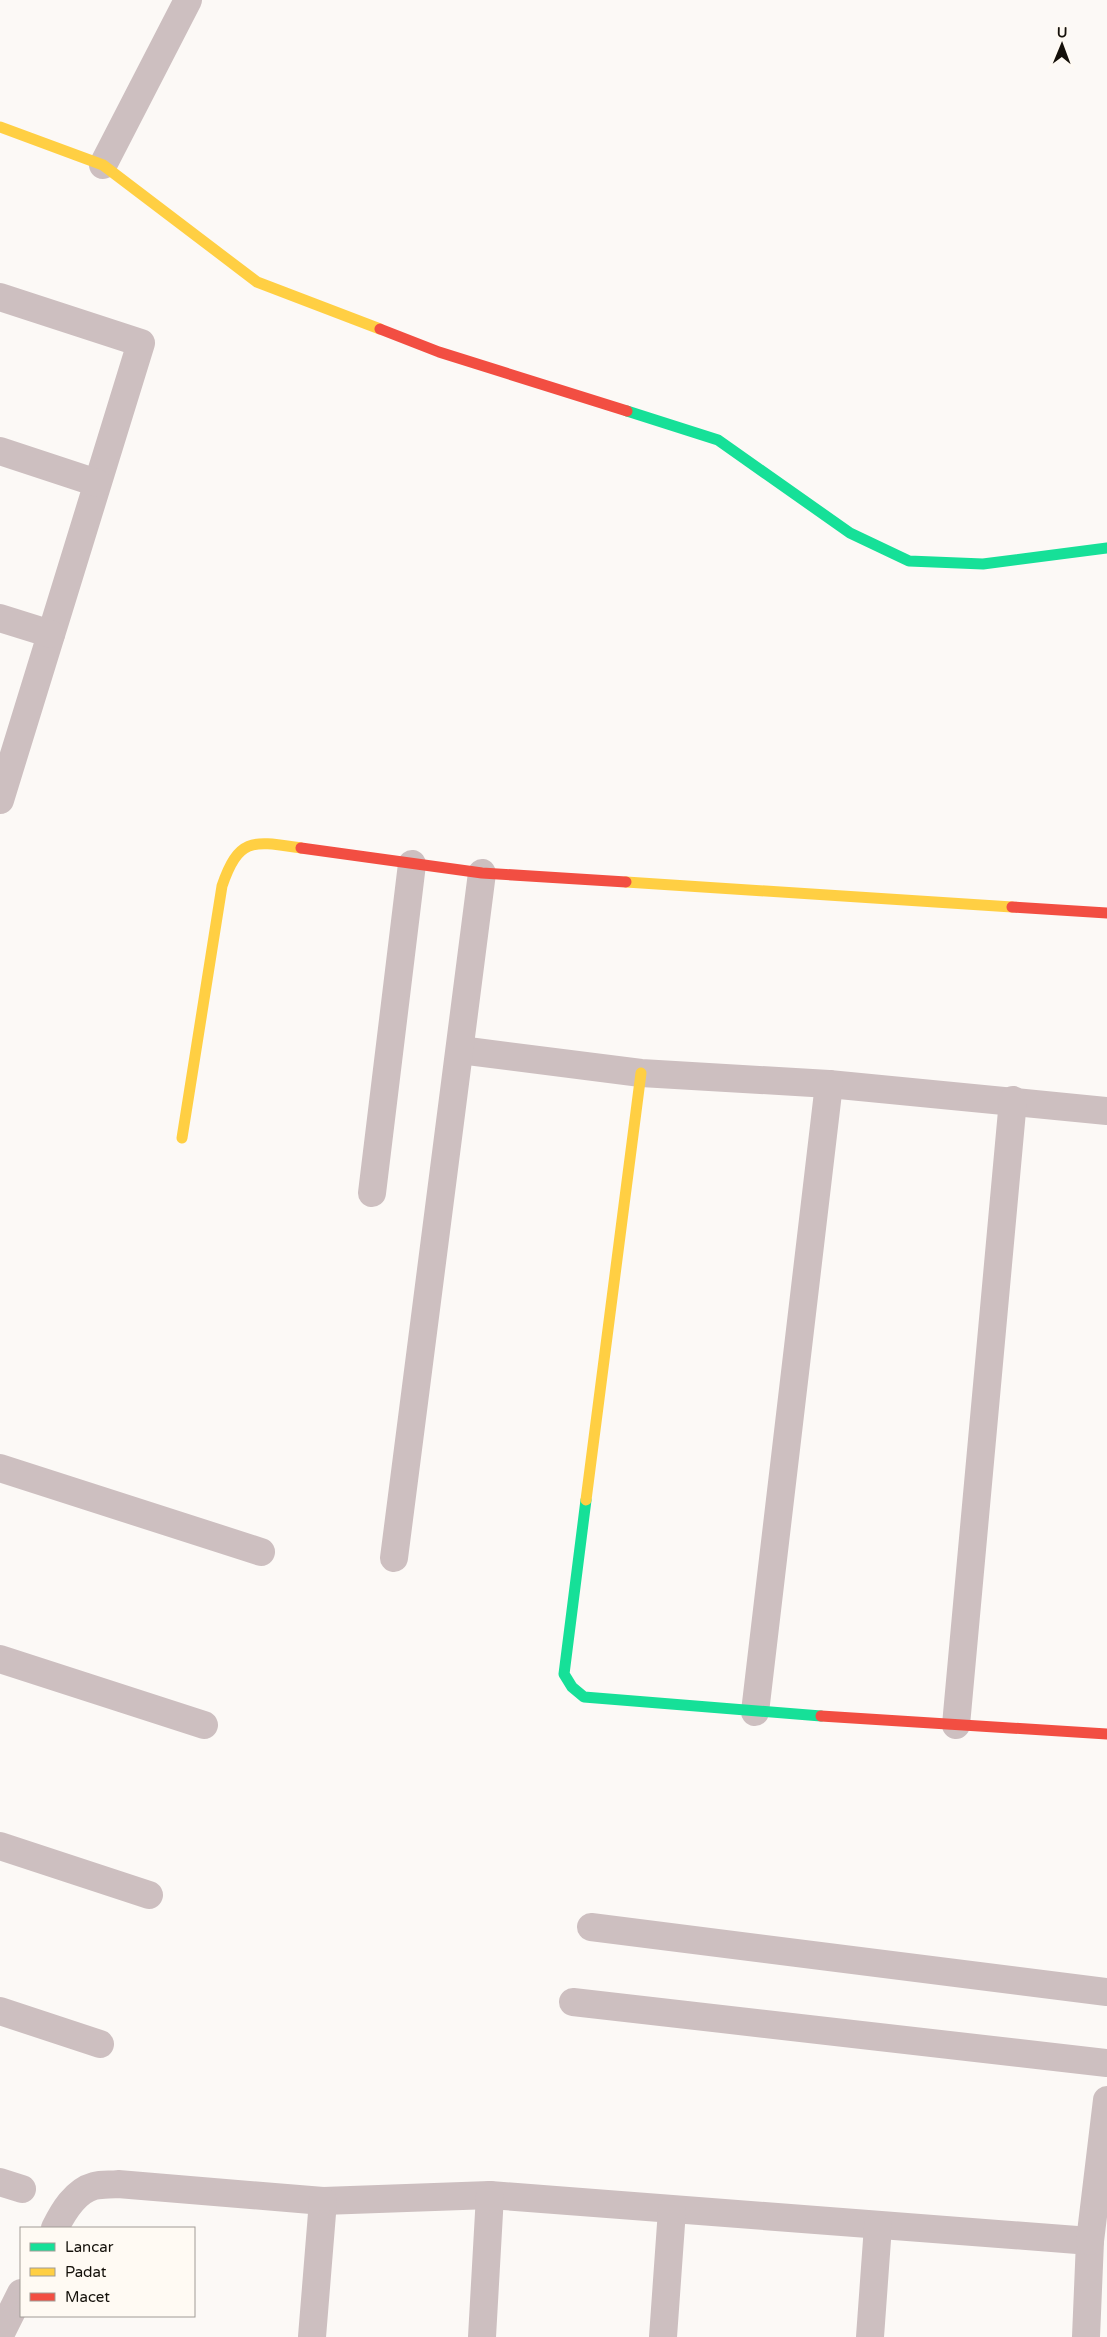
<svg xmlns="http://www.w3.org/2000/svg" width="1107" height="2337" font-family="'Varela Round',sans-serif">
	<rect width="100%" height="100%" fill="#fcf9f6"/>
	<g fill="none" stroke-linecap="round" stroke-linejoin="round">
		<!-- street -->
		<g stroke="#cdbfc0" stroke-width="28">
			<polyline points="103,165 188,0"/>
			<polyline points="0,297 141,343 0,800"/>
			<polyline points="0,451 97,483"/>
			<polyline points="0,618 51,634"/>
			<polyline points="460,1050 641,1073 829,1084 1107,1111"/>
			<polyline points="372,1193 412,864"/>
			<polyline points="0,1468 261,1552"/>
			<polyline points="394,1558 482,873"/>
			<polyline points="0,1659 204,1725"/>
			<polyline points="755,1712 829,1084"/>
			<polyline points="956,1725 1013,1100"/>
			<polyline points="0,1846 149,1895"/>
			<polyline points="591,1927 1107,1992"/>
			<polyline points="573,2002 1107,2063"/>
			<polyline points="0,2011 100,2044"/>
			<polyline points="0,2182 22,2189"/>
			<path d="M55,2228C63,2212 75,2191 94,2186C102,2184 111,2185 118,2184L323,2201L490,2195L1090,2241L1086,2337"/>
			<polyline points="1090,2241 1107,2100"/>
			<polyline points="0,2335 21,2293"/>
			<polyline points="312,2337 323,2201"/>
			<polyline points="482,2337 490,2195"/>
			<polyline points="663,2337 672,2210"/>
			<polyline points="870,2337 878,2226"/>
		</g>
		<!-- fast -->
		<g stroke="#16e098" stroke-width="11">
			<polyline points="627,411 718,440 850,533 909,561 983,564 1107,548"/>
			<polyline points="586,1500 564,1674 572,1687 584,1697 821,1716"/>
		</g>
		<!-- slow -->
		<g stroke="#ffcf43" stroke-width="11">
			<polyline points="0,127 103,165 257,282 380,329"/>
			<polyline points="626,882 1012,907"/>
			<path d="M182,1138L222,886C239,836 254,841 301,848"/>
			<polyline points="586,1500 641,1073"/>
		</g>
		<!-- jam -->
		<g stroke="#f24e42" stroke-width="11">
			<polyline points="380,329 439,352 627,411"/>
			<polyline points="301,848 482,873 626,882"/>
			<polyline points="1012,907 1107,913"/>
			<polyline points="821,1716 1107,1734"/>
		</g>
	</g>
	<!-- legend -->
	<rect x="20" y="2227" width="175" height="90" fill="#fffaf3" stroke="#a19c96"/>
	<rect x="30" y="2243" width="25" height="8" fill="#16e098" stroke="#a19c96"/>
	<text x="65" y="2252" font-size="15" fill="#14100a">Lancar</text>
	<rect x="30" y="2268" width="25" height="8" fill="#ffcf43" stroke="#a19c96"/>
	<text x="65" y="2277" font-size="15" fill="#14100a">Padat</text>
	<rect x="30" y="2293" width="25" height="8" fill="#f24e42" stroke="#a19c96"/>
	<text x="65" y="2302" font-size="15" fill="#14100a">Macet</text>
	<!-- north arrow -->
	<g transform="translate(1062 45) rotate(1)" stroke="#fffaf3" stroke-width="4" paint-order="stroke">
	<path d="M0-4L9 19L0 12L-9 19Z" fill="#14100a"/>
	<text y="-8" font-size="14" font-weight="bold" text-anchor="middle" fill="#14100a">U</text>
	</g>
</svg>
